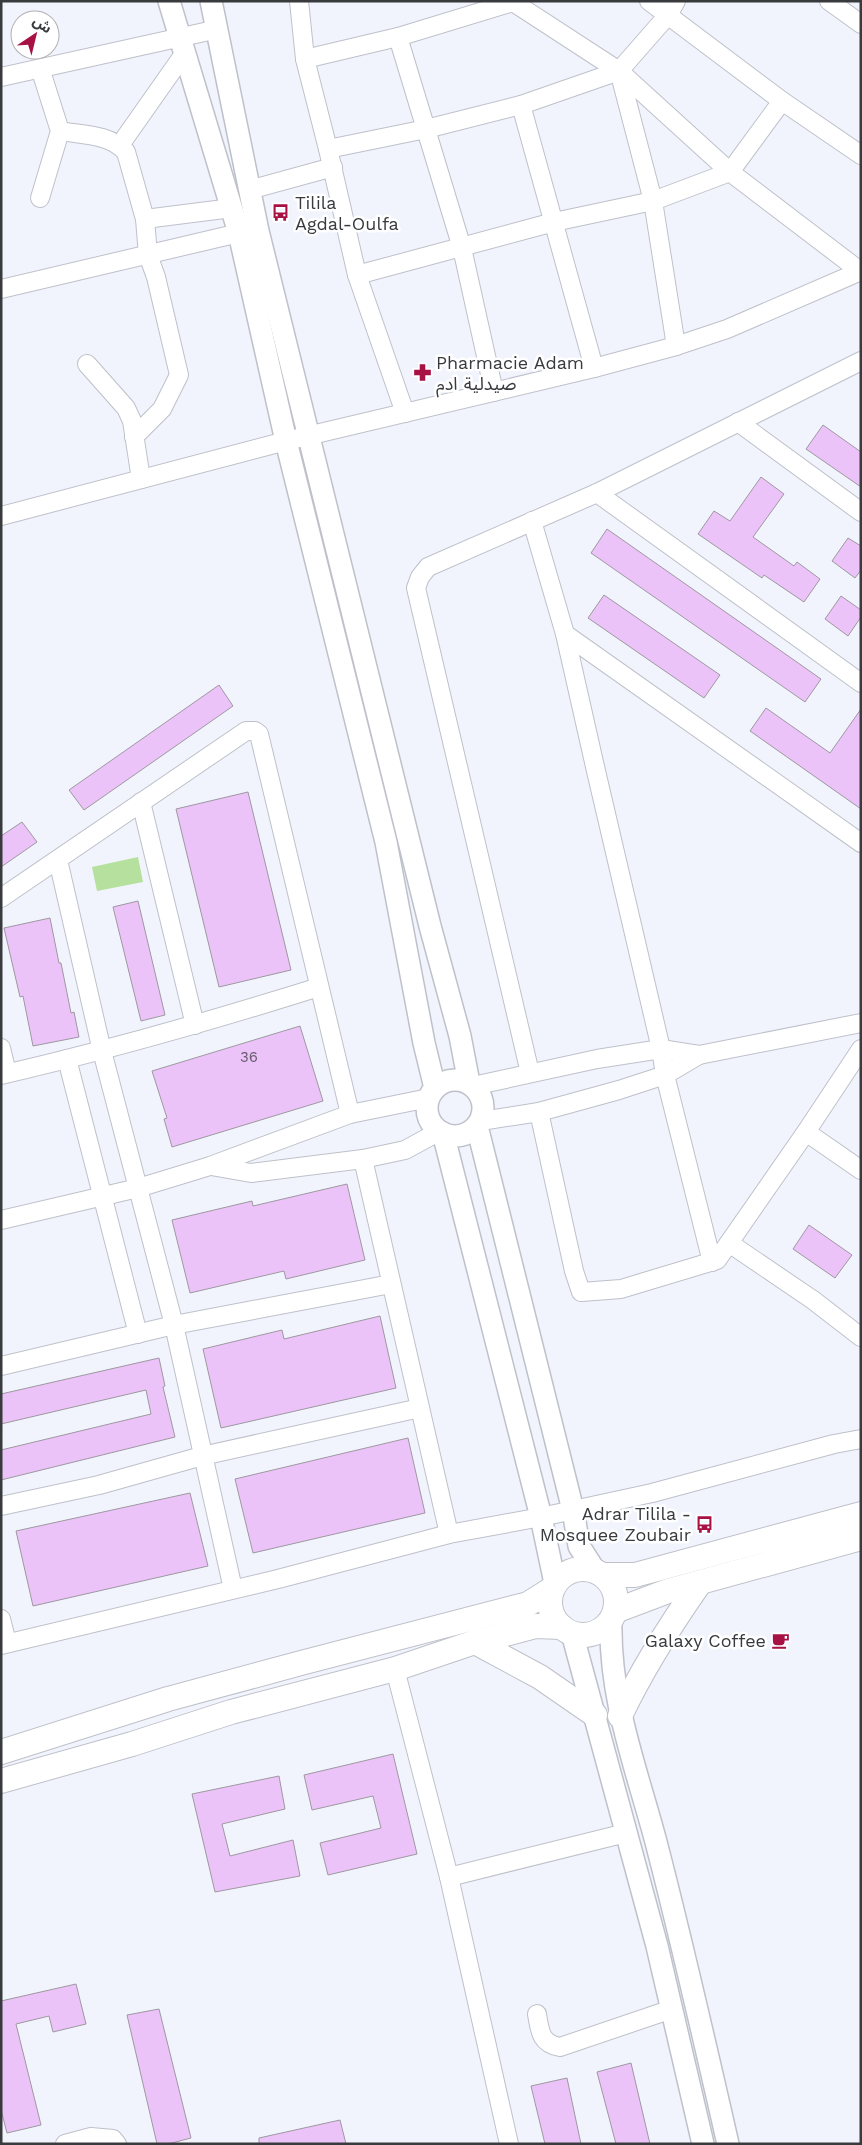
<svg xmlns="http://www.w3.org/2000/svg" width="862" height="2145" font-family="'Work Sans','Noto Sans Arabic',sans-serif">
	<rect width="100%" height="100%" fill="#f1f4fd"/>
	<!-- green -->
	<polygon fill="#b5e09d" points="138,857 143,882 97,891 92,867"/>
	<!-- building -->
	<g fill="#ebc3f8" stroke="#9e98a0">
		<polygon points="823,425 861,452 861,487 806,449"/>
		<polygon points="761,477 784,494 753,537 794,566 797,562 820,579 804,602 764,575 762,578 698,534 714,511 730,521"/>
		<polygon points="607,529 821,679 805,702 591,553"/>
		<polygon points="848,538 861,546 861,570 855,578 832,561"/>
		<polygon points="604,595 720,675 704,698 588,618"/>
		<polygon points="841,596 861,610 861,617 848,636 825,619"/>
		<polygon points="219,685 233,706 84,810 69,790"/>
		<polygon points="766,708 830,753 861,709 861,809 750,731"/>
		<polygon points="248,792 291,970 219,987 176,809"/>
		<polygon points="22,822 37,842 1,867 1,836"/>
		<polygon points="138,901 165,1015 141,1021 113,907"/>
		<polygon points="50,918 59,963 61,963 71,1013 74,1012 79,1037 33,1046 23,996 20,997 4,928"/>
		<polygon points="300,1026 323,1101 172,1147 164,1119 167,1118 152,1071"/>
		<polygon points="347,1184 365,1260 286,1279 284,1271 190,1293 172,1220 252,1201 253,1206"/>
		<polygon points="809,1225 852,1255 835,1278 793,1249"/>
		<polygon points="380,1316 396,1388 221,1428 203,1349 282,1330 284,1339"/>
		<polygon points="159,1358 165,1386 163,1387 175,1437 1,1480 1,1450 151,1414 146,1390 1,1424 1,1394"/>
		<polygon points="408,1438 425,1513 253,1553 235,1479"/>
		<polygon points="190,1493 208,1566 33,1606 16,1531"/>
		<polygon points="393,1754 417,1854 328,1875 320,1843 381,1828 373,1796 312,1810 304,1775"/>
		<polygon points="279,1776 285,1809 222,1824 230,1856 293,1840 300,1876 215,1892 192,1794"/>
		<polygon points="76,1984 86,2024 53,2032 49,2016 16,2024 41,2125 7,2133 1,2110 1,2001"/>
		<polygon points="159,2009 191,2138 168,2144 157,2144 127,2015"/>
		<polygon points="631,2063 650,2144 616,2144 597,2072"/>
		<polygon points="567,2078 581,2144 545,2144 531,2086"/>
		<polygon points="340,2120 346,2144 259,2144 259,2138"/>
	</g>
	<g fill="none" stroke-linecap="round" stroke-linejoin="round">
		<defs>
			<g id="minor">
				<polyline points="299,1 305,59 398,37 513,2 619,71 730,172 860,271"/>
				<polyline points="649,1 782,101 861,155"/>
				<polyline points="829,1 861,24"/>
				<polyline points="398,37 462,248 494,392"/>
				<polyline points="305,59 328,149 357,275 405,413"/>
				<polyline points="619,71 653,201 676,346"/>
				<polyline points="1,77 218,29"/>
				<polyline points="521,105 594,368"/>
				<path d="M60,131C83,135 110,134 126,152L145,219L148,255L156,277L179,375L162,409L134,437"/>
				<polyline points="120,145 184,54"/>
				<polyline points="328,149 426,129 521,105 619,71 668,15 676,1"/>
				<polyline points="249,190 333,167"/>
				<polyline points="40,198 60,131 40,68"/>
				<polyline points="145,219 232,208"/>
				<polyline points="357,275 554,222 653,201 730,172 782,101"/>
				<polyline points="1,289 239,233"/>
				<polyline points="87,364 126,408 132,421 141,479"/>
				<polyline points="738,422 861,512"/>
				<polyline points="597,493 861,683"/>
				<polyline points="1,516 286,441 594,368 676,346 727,329 861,271"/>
				<polyline points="532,521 565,634 596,771 661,1049 665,1075 712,1262"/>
				<polyline points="565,634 861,843"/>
				<polyline points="141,802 195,1025"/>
				<polyline points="58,860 102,1051 174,1325 233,1589"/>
				<polyline points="1,898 246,731 255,731 259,734 350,1114"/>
				<polyline points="1,1048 7,1073"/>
				<polyline points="67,1059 138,1334"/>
				<polyline points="530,1073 416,588 420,577 428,567 597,493 861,361"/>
				<path d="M1,1075C109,1050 214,1020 319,987"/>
				<polyline points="473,1086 597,1059 661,1049 699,1055 861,1023"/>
				<polyline points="539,1112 574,1271 581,1292 621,1289 717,1260 806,1132 861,1049"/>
				<polyline points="481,1121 539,1112 619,1090 665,1075 699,1055"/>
				<polyline points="806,1132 861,1170"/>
				<polyline points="363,1159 449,1534"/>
				<polyline points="211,1166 251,1173 363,1159 405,1150 440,1131"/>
				<polyline points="1,1220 138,1188 210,1166 350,1114 429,1098"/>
				<polyline points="729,1243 813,1300 861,1337"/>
				<polyline points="1,1366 174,1325 391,1284"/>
				<polyline points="1,1506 99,1485 202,1456 420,1408"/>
				<polyline points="1,1619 7,1643"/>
				<polyline points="1,1645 278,1579 449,1534 541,1517 652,1493 834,1444 861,1439"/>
				<polyline points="395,1669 449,1877 509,2144"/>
				<polyline points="449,1877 626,1833"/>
				<path d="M537,2014C540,2031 540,2043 560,2047L672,2009"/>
				<polyline points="65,2144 91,2137 113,2139 117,2144"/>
			</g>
			<g id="tertiary">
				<polyline points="169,1 239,233 286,441 386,842 424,1043 435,1088"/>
				<polyline points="211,1 258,231 430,926 460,1036 469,1083"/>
				<circle cx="455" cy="1108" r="28"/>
				<polyline points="477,1126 573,1510 579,1546 595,1571"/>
				<polyline points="443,1133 541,1517 555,1583"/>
				<path d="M611,1620C609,1699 636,1767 656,1842C682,1942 705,2043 728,2144"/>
				<polyline points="572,1633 657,1946 703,2144"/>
			</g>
			<g id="secondary">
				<circle cx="583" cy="1602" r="33"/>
				<polyline points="603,1575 635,1575 861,1514"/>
				<polyline points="615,1611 668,1591 861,1538"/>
				<polyline points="475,1642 540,1677 595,1715"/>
				<path d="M620,1716C642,1669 669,1627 699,1584"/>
				<polyline points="1,1752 168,1699 301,1663 528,1604 552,1589"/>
				<polyline points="1,1781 132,1744 231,1712 395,1669 475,1642 536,1626 562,1627"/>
			</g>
		</defs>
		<!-- minor casing -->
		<use href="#minor" stroke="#bec1ca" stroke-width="20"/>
		<!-- tertiary casing -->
		<use href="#tertiary" stroke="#bec1ca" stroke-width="24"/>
		<!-- secondary casing -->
		<use href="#secondary" stroke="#bec1ca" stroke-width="26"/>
		<!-- minor -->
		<use href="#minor" stroke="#fff" stroke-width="18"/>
		<!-- tertiary -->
		<use href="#tertiary" stroke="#fff" stroke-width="21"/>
		<!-- secondary -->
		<use href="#secondary" stroke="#fff" stroke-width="24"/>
	</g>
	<!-- icons -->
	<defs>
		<symbol id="bus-bare" viewBox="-9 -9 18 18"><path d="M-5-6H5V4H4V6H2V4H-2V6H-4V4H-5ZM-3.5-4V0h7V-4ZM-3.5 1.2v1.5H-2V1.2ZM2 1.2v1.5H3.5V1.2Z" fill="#a71144" stroke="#fff" stroke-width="2.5" paint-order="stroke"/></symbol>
		<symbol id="pharmacy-bare" viewBox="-9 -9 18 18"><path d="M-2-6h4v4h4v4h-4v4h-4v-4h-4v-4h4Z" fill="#a71144" stroke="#fff" stroke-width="2.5" paint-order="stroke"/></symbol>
		<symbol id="cafe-bare" viewBox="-9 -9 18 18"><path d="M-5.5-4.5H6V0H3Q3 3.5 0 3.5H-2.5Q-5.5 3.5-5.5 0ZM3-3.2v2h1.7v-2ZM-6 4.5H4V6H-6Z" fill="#a71144" stroke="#fff" stroke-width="2.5" paint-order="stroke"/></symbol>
	</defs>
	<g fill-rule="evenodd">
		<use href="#bus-bare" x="268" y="200" width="25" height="25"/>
		<use href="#pharmacy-bare" x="410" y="360" width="25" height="25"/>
		<use href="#bus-bare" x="692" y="1512" width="25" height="25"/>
		<use href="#cafe-bare" x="768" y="1628" width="25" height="25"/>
	</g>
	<g text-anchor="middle" stroke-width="5" stroke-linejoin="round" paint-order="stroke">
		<!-- number labels -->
		<g font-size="15" fill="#665c6c">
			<text x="249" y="1062">36</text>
		</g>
		<!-- poi labels -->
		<g font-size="18" fill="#393a3d" stroke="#fff" text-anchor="start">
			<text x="295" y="209">Tilila<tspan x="295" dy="21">Agdal-Oulfa</tspan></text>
			<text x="436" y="369">Pharmacie Adam<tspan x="436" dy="21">صيدلية ادم</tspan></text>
			<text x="691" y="1520" text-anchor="end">Adrar Tilila -<tspan x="691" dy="21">Mosquee Zoubair</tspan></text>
			<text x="766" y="1647" text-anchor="end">Galaxy Coffee</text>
		</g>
	</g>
	<!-- border -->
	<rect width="862" height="2145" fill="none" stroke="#393a3d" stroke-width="5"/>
	<!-- north arrow -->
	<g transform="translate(35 35) rotate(35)"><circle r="24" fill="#ffffff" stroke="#b0b0b1"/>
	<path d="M0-4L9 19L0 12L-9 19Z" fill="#a71144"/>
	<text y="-8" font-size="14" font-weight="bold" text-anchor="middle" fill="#393a3d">ش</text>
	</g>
</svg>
